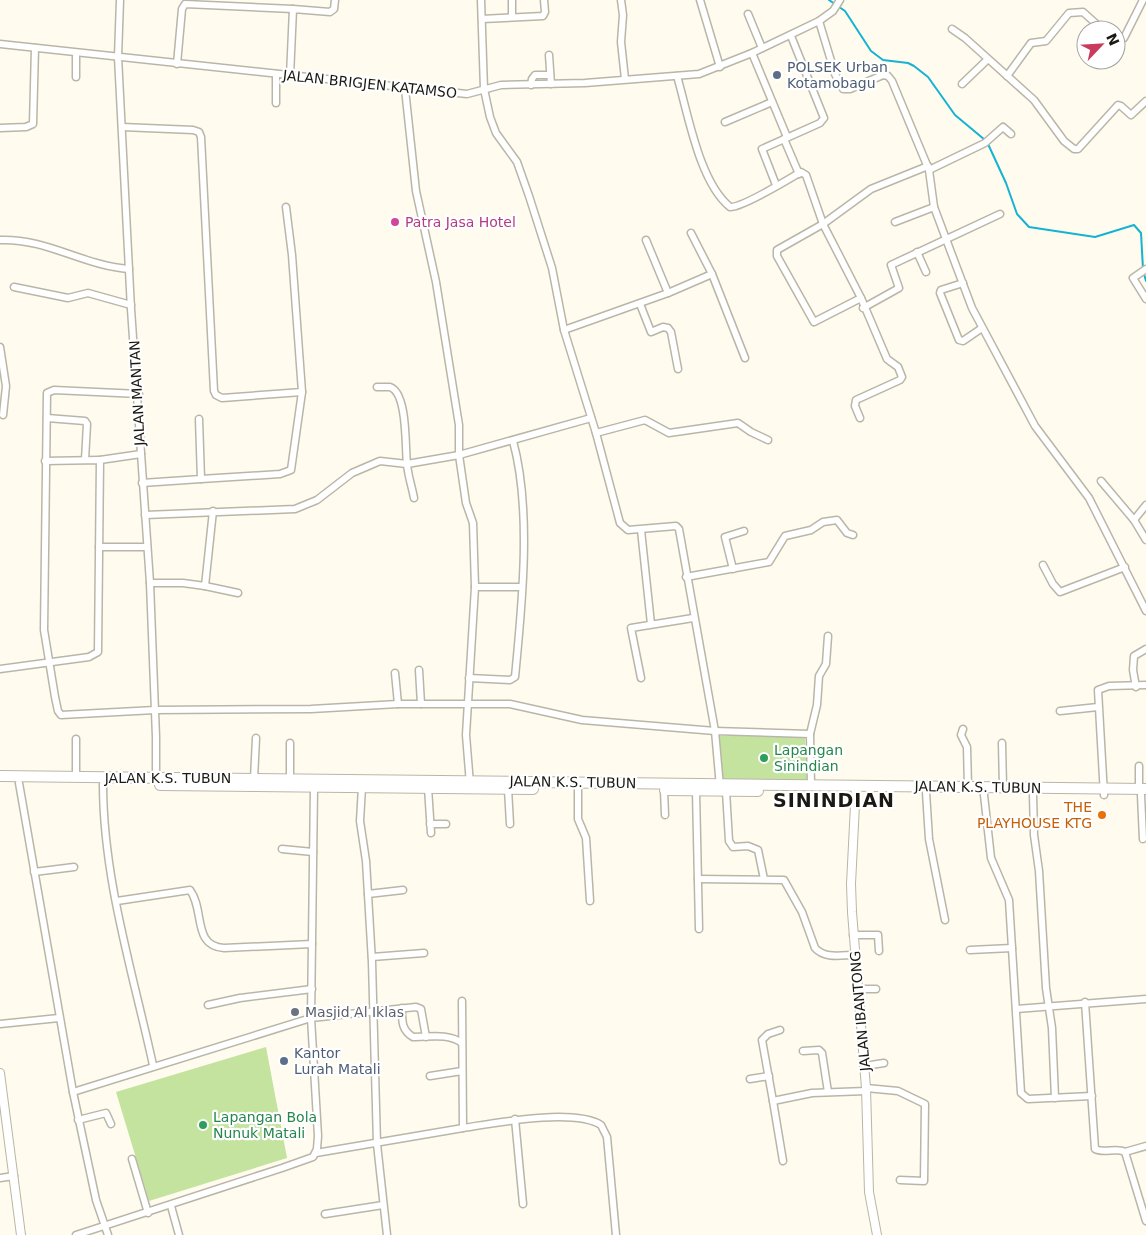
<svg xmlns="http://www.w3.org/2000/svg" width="1146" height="1235" font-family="'DejaVu Sans',sans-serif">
	<rect width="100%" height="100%" fill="#fffbef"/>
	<!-- green -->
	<g fill="#c4e39e">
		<polygon points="719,736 805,736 807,781 723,781"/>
		<polygon points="266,1047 287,1158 149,1201 116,1092"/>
	</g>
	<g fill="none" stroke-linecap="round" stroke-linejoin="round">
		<!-- stream -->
		<g stroke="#15b3d3" stroke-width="2">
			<polyline points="829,0 845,11 871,51 883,60 908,63 914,66 928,77 955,115 985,140"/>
			<polyline points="988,144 1006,183 1017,214 1029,227 1095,237 1134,225 1141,233 1143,269"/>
			<polyline points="1144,274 1146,281"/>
		</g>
		<defs>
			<g id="minor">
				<polyline points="120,0 118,57 131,309 150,583 156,737 156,780"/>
				<polyline points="512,0 512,17"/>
				<polyline points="621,0 623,15 621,42 625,79"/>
				<polyline points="700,0 720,67"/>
				<polyline points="748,14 762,48"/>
				<polyline points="482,19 543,16 545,12 544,0"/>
				<polyline points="819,21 835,74 843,89 850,89 883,75 888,76 892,81 929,170 934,207 972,308 1035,426 1089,498 1146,611"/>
				<polyline points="952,29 965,38 1034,100 1064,141 1074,149 1078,149 1118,105 1121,106 1131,115 1146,101"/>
				<polyline points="1116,36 1124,38 1143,0"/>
				<polyline points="0,44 467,94 501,85 585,83 699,74 752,53 819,21 833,11 840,0"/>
				<polyline points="752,53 787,137"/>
				<polyline points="549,55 551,84"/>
				<polyline points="177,64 182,9 185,4 293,9"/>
				<polyline points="290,76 293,9 330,12 334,9 335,0"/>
				<path d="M677,76C688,113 699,182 730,207C742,208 789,179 801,172L806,175L823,224L861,298L887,359L898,367L902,377L900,380L856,400L855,406L860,418"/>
				<polyline points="1007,76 1031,43 1046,41 1069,13 1083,12 1103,30"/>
				<polyline points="76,77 76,53"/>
				<polyline points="962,84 988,59"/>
				<polyline points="531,85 532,79 535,75 550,75"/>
				<polyline points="405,89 416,191 436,282 459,425 459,455 466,503 473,523 475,587 466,735 470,784"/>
				<polyline points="276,103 276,74"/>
				<polyline points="725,122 772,102"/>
				<polyline points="122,127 193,130 199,132 201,137 214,391 216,395 222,398 302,392 292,255 286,207"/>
				<polyline points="0,128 26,127 33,124 35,48"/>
				<polyline points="784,139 799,174"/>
				<polyline points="929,170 985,143 1003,127 1011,134"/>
				<polyline points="776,185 762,149 820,123 824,118 791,36"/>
				<polyline points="895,222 934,207"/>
				<polyline points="691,233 712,274 745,358"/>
				<path d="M0,240C46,238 84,266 129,269"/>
				<polyline points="646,240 668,293"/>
				<polyline points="917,252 926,272"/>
				<polyline points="1146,269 1133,278 1146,299"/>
				<polyline points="963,283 941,290 940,293 959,340 963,341 982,328"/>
				<polyline points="14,287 68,298 88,293 131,305"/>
				<polyline points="861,298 814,322 777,256 777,250 823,224 871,189 928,166"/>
				<polyline points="640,304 651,332 663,327 668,328 671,332 678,369"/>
				<polyline points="863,308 899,288 891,265 1000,214"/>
				<polyline points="564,330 668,293 712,274"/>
				<polyline points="0,347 6,386 3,415"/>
				<path d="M377,387H390C408,393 405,449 407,464C408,476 412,487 414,498"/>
				<polyline points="139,394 54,390 47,393 44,630 55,697 58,711 61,715 155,710 311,709 398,704 510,704 582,720 715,731 679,529 676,526 628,530 620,523 596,433 564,330 552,268 529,196 517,162 496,133 490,117 484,89 481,0"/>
				<polyline points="47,418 85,421 87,424 85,460"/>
				<polyline points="596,433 645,420 669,433 738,423 751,432 768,440"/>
				<polyline points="100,460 141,454"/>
				<polyline points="201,479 280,474 291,470 302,392"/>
				<polyline points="1101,481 1134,520"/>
				<polyline points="142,483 201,479 199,419"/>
				<polyline points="1146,505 1134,520 1146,540"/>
				<polyline points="145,515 295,509 317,500 352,473 380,461 407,464 459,455 591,418"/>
				<polyline points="641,530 651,624"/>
				<polyline points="99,547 147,547"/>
				<polyline points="1043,565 1053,584 1060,592 1125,567"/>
				<polyline points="733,569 725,537 744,531"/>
				<polyline points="686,577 769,562 785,536 811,530 823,522 837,520 847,533 853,535"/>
				<polyline points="150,583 183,583 205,586 213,511"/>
				<polyline points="205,586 238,593"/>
				<polyline points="475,587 521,587"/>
				<polyline points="0,669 89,657 98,652 100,460 45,461"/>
				<polyline points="419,670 421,704"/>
				<polyline points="395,673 398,704"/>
				<path d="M469,678L510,680L515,677C522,605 532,510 513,441"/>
				<polyline points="641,678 631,628 693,618"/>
				<polyline points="1136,687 1133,670 1134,656 1146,649"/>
				<polyline points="1060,711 1098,707"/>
				<polyline points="963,729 961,735 967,747 968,787"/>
				<polyline points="810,734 817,705 819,676 826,664 828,636"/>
				<polyline points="1002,743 1003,787"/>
				<polyline points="76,777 76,739"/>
				<polyline points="254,779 256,738"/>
				<polyline points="290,779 290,743"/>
				<polyline points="19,783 73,1092 96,1200 108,1235"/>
				<path d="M103,784C103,879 133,973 153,1065"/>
				<polyline points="983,786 991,858 1009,900 1021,1093 1028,1099 1092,1096"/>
				<polyline points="362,787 360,821 366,861 372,962 377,1144 387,1235"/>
				<polyline points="720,787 715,731 810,734 811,785"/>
				<polyline points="428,788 431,833"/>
				<polyline points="508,789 510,824"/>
				<polyline points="578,789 578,819 586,838 590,901"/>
				<polyline points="1139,789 1139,766"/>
				<polyline points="664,790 665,815"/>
				<polyline points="696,791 699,929"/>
				<polyline points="726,791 729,841 733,847 748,846 758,850 764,879"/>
				<polyline points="926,792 929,839 945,920"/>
				<polyline points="1033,794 1034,835 1039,871 1046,988 1052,1028 1055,1098"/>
				<polyline points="1104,795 1098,690 1109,686 1146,685"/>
				<polyline points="1141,795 1143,839"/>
				<polyline points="430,824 446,824"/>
				<polyline points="282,849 313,852"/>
				<polyline points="34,872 74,867"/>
				<path d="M698,879L784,880L802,912L815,948C825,959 841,955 855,955"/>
				<polyline points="368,894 403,890"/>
				<path d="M117,901L190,890C205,910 192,946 224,948L312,944"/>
				<polyline points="853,935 878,935 879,951"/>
				<polyline points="970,950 1012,948"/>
				<polyline points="372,957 424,953"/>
				<polyline points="858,989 876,989"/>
				<path d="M1085,1002L1095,1149C1104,1154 1116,1147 1125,1152L1146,1221"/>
				<polyline points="208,1005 240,998 312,989"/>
				<path d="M402,1008C402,1020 401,1030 413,1037C430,1037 448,1033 462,1043"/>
				<polyline points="1016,1009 1146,999"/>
				<polyline points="0,1024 59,1018"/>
				<polyline points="803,1051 819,1050 822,1053 828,1092"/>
				<polyline points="864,1066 884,1063"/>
				<polyline points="430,1076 462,1071"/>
				<polyline points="750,1079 769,1076"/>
				<polyline points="866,1088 898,1091 925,1104 924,1181 900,1180"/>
				<polyline points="73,1092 311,1018 416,1007 421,1009 426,1037"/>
				<polyline points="773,1101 762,1040 768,1034 780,1030"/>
				<polyline points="515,1119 523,1204"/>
				<polyline points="78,1120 106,1113 111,1124"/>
				<path d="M463,1128C496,1123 573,1108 601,1125L607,1137L616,1235"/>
				<polyline points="1125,1152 1146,1146"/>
				<polyline points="316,1153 463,1128 462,1001"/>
				<polyline points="132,1159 148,1213"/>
				<polyline points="783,1161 773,1101 812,1093 866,1091"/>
				<polyline points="0,1178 14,1176"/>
				<polyline points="171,1206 179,1235"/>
				<polyline points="325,1214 383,1205"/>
				<polyline points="76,1235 282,1168 313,1157 317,1149 318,1136 311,1018 314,787"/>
			</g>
			<g id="tertiary">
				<polyline points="856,785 851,884 852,912 866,1088 869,1192 877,1235"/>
				<polyline points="0,1073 21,1235"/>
			</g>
			<g id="trunk">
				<polyline points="0,776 1146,789"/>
				<polyline points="160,785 533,789"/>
				<polyline points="665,790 758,791"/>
			</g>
		</defs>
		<!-- minor casing -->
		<use href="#minor" stroke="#bab6a7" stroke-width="9"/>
		<!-- tertiary casing -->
		<use href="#tertiary" stroke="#bab6a7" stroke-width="10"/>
		<!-- trunk casing -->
		<use href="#trunk" stroke="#bab6a7" stroke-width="12"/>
		<!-- minor -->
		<use href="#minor" stroke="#fff" stroke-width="6"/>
		<!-- tertiary -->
		<use href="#tertiary" stroke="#fff" stroke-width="8"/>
		<!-- trunk -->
		<use href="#trunk" stroke="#fff" stroke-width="10"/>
	</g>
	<!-- markers -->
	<g fill="#5c6f8a" stroke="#fff" stroke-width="2">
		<circle cx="777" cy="75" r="5"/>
		<circle cx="284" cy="1061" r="5"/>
	</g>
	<circle fill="#d1479c" stroke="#fff" stroke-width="2" cx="395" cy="222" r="5"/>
	<g fill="#2e9e5b" stroke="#fff" stroke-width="2">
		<circle cx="764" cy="758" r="5"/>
		<circle cx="203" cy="1125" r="5"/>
	</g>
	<circle fill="#e8710a" stroke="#fff" stroke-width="2" cx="1102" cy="815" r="5"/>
	<circle fill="#6b7280" stroke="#fff" stroke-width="2" cx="295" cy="1012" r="5"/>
	<g text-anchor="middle" stroke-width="4.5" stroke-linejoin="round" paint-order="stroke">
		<!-- service labels -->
		<g font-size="14" fill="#4e5e75" stroke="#fff" text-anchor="start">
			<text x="787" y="72">POLSEK Urban<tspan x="787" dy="16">Kotamobagu</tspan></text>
			<text x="294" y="1058">Kantor<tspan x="294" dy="16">Lurah Matali</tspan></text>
		</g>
		<!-- street labels -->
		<g font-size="14" fill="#1a1913" stroke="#fff">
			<text transform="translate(370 84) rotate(6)" y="5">JALAN BRIGJEN KATAMSO</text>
			<text transform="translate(137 393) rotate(-93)" y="5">JALAN MANTAN</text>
			<text x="168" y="783">JALAN K.S. TUBUN</text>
			<text transform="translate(573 782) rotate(1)" y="5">JALAN K.S. TUBUN</text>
			<text transform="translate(978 787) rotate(1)" y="5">JALAN K.S. TUBUN</text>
			<text transform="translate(860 1011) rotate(-95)" y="5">JALAN IBANTONG</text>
		</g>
		<!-- hotel labels -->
		<g font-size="14" fill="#b23c85" stroke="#fff" text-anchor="start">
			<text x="405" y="227">Patra Jasa Hotel</text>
		</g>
		<!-- leisure labels -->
		<g font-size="14" fill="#27864d" stroke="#fff" text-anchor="start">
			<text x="774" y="755">Lapangan<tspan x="774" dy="16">Sinindian</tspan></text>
			<text x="213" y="1122">Lapangan Bola<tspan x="213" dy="16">Nunuk Matali</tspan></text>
		</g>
		<!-- food labels -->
		<g font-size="14" fill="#c56008" stroke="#fff" text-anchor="end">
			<text x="1092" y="812">THE<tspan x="1092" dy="16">PLAYHOUSE KTG</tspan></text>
		</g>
		<!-- worship labels -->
		<g font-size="14" fill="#5b616d" stroke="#fff" text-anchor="start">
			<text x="305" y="1017">Masjid Al Iklas</text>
		</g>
		<!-- district labels -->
		<g font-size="19" font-weight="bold" letter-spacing="1" fill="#1a1913" stroke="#fff">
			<text x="834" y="807">SININDIAN</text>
		</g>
	</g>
	<!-- north arrow -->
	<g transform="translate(1101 45) rotate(65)"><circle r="24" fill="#ffffff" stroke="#a3a3a1"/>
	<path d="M0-4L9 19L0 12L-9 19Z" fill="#ca3a5c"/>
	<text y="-8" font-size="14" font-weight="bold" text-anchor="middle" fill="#1a1913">N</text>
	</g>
</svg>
